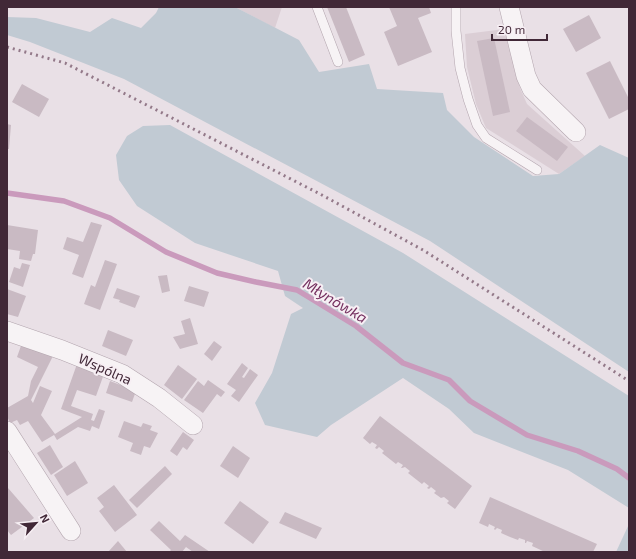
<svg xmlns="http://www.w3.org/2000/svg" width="636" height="559" font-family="'Exo 2',sans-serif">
	<rect width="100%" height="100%" fill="#e9e0e6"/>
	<!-- built -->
	<g fill="#dbced5">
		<polygon points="235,7 282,7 275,28"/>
		<polygon points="505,29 520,88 527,104 585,156 559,174 486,128 476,104 467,67 465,34"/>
	</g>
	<!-- green -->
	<g fill="#c1cad3">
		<polygon points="159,7 235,7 299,40 319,72 369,64 377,89 443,93 447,110 474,137 533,176 559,174 600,145 629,158 629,372 430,241 124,79 30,42 7,35 7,17 36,18 90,32 112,18 141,28 156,13"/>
		<polygon points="170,125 403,253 629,396 629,508 568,470 474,433 449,409 403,378 331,425 317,437 265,425 255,403 272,373 291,314 303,308 285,296 278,271 195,243 137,206 119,180 116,155 127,136 143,126"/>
		<polygon points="629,524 629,552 616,552"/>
	</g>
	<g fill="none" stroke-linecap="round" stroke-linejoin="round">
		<!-- stream -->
		<polyline stroke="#ca9abc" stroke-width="5.5" points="7,193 64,201 110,218 166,252 217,273 256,282 297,290 356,326 403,363 449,380 470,401 527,435 578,451 617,469 629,478"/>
	</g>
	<!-- building -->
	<g fill="#c9bac3">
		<polygon points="327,7 346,7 365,55 349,62"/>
		<polygon points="389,7 429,7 431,13 418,18 432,52 398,66 384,32 397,26"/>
		<polygon points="589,15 601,38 576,52 563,29"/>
		<polygon points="494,38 510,112 493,116 477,41"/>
		<polygon points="610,61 629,99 629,109 609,119 586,73"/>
		<polygon points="22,84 49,99 39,117 12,102"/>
		<polygon points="527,117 568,147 557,161 516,131"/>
		<polygon points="7,124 11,125 9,149 7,149"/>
		<polygon points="91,222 102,225 83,278 72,274 79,255 63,249 67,237 83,242"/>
		<polygon points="7,225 38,230 35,254 33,254 31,261 19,259 20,251 7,249"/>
		<polygon points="105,260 117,264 100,310 84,304 91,285 95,287"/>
		<polygon points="22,263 30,265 23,287 9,282 14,267 20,269"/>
		<polygon points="167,275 170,291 162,293 158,276"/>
		<polygon points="189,286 209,292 204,307 184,301"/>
		<polygon points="117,288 140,296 135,308 119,302 120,300 113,298"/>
		<polygon points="7,289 26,296 18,317 7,314"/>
		<polygon points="190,318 198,344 180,349 173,337 185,334 181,321"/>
		<polygon points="108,330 133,340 126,356 102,346"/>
		<polygon points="214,341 222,347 212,361 204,354"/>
		<polygon points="22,343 53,356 31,400 33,403 40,386 52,391 41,415 55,434 82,417 61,409 77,364 104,374 96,396 77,390 71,406 93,414 91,420 94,421 99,409 105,411 99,429 92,426 90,431 78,427 57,440 54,435 42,442 28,421 20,425 17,420 10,423 7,416 7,408 28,396 31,381 38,367 17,357"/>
		<polygon points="242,363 248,368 242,377 244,378 250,369 258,375 239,402 231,396 236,390 227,384"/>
		<polygon points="178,365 197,379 182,399 164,385"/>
		<polygon points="208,380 225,392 221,397 217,394 203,413 184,400 198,381 204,386"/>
		<polygon points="110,381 136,391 132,402 106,393"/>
		<polygon points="380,416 472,486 455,509 447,503 449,501 444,497 441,498 434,493 436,491 431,487 429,489 427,488 429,486 424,482 422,484 408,473 410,471 405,467 402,468 401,468 403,465 398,462 396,464 382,453 384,451 379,447 377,449 375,448 377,445 372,442 370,444 363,438"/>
		<polygon points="124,421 141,427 143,423 152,426 150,430 158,433 150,448 144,446 141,455 130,451 133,443 118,437"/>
		<polygon points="183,432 194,440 187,450 183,447 177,456 170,451"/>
		<polygon points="50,445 63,467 51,475 37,453"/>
		<polygon points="233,446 250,458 238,478 220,466"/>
		<polygon points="75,461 88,483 67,496 54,475"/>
		<polygon points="165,466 172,474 137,508 129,500"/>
		<polygon points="114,485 137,515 115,532 99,511 104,507 97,498"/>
		<polygon points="8,488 34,518 11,535 7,530 7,489"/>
		<polygon points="490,497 597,544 593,552 552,552 549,551 549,552 545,552 532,546 533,543 527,541 526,543 525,543 525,540 519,538 518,540 510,537 501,533 502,530 497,528 495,530 494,529 495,527 489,524 488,527 479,523"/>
		<polygon points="240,501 269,522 253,544 224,523"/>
		<polygon points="285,512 322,528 316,539 279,523"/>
		<polygon points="159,521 180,541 185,535 210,552 193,552 186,547 182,552 169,552 171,550 150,530"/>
		<polygon points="118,541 127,552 108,552"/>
	</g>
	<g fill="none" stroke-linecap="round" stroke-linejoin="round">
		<defs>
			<g id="lane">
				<polyline points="317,7 338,62"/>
				<polyline points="456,7 456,31 460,68 468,99 477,125 486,138 537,170"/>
			</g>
			<g id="street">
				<polyline points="509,7 526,76 532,89 576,132"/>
				<polyline points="7,331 62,350 122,374 159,398 193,425"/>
				<polyline points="7,431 71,531"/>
			</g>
		</defs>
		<!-- lane casing -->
		<use href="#lane" stroke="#b3a5ae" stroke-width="10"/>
		<!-- street casing -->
		<use href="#street" stroke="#b3a5ae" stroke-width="20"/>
		<!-- lane -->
		<use href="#lane" stroke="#f7f3f5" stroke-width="9"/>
		<!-- street -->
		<use href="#street" stroke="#f7f3f5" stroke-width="19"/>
		<!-- rail -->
		<polyline stroke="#937989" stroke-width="3" stroke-dasharray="2 4" stroke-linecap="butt" points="7,47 65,63 320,194 423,250 629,381"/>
	</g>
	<g text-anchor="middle" stroke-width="4" stroke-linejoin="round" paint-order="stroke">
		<!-- street labels -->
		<g font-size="14" fill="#412837" stroke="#f7eff4">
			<text transform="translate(105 369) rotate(24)" y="5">Wspólna</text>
		</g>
		<!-- water labels -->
		<g font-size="15" font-style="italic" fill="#753160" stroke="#f7eff4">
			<text transform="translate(335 301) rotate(31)" y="5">Młynówka</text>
		</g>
	</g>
	<!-- border -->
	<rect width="636" height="559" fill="none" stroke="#412837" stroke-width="16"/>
	<!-- north arrow -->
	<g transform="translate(36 523) rotate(63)" stroke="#f7eff4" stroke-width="3" paint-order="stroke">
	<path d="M0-3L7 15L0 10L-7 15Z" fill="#412837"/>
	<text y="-6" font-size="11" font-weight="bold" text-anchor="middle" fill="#412837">N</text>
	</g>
	<!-- scale -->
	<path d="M492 34v6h55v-6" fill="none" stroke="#412837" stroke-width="2"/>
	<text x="498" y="34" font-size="12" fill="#412837" stroke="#f7eff4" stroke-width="3" paint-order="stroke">20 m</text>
</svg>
